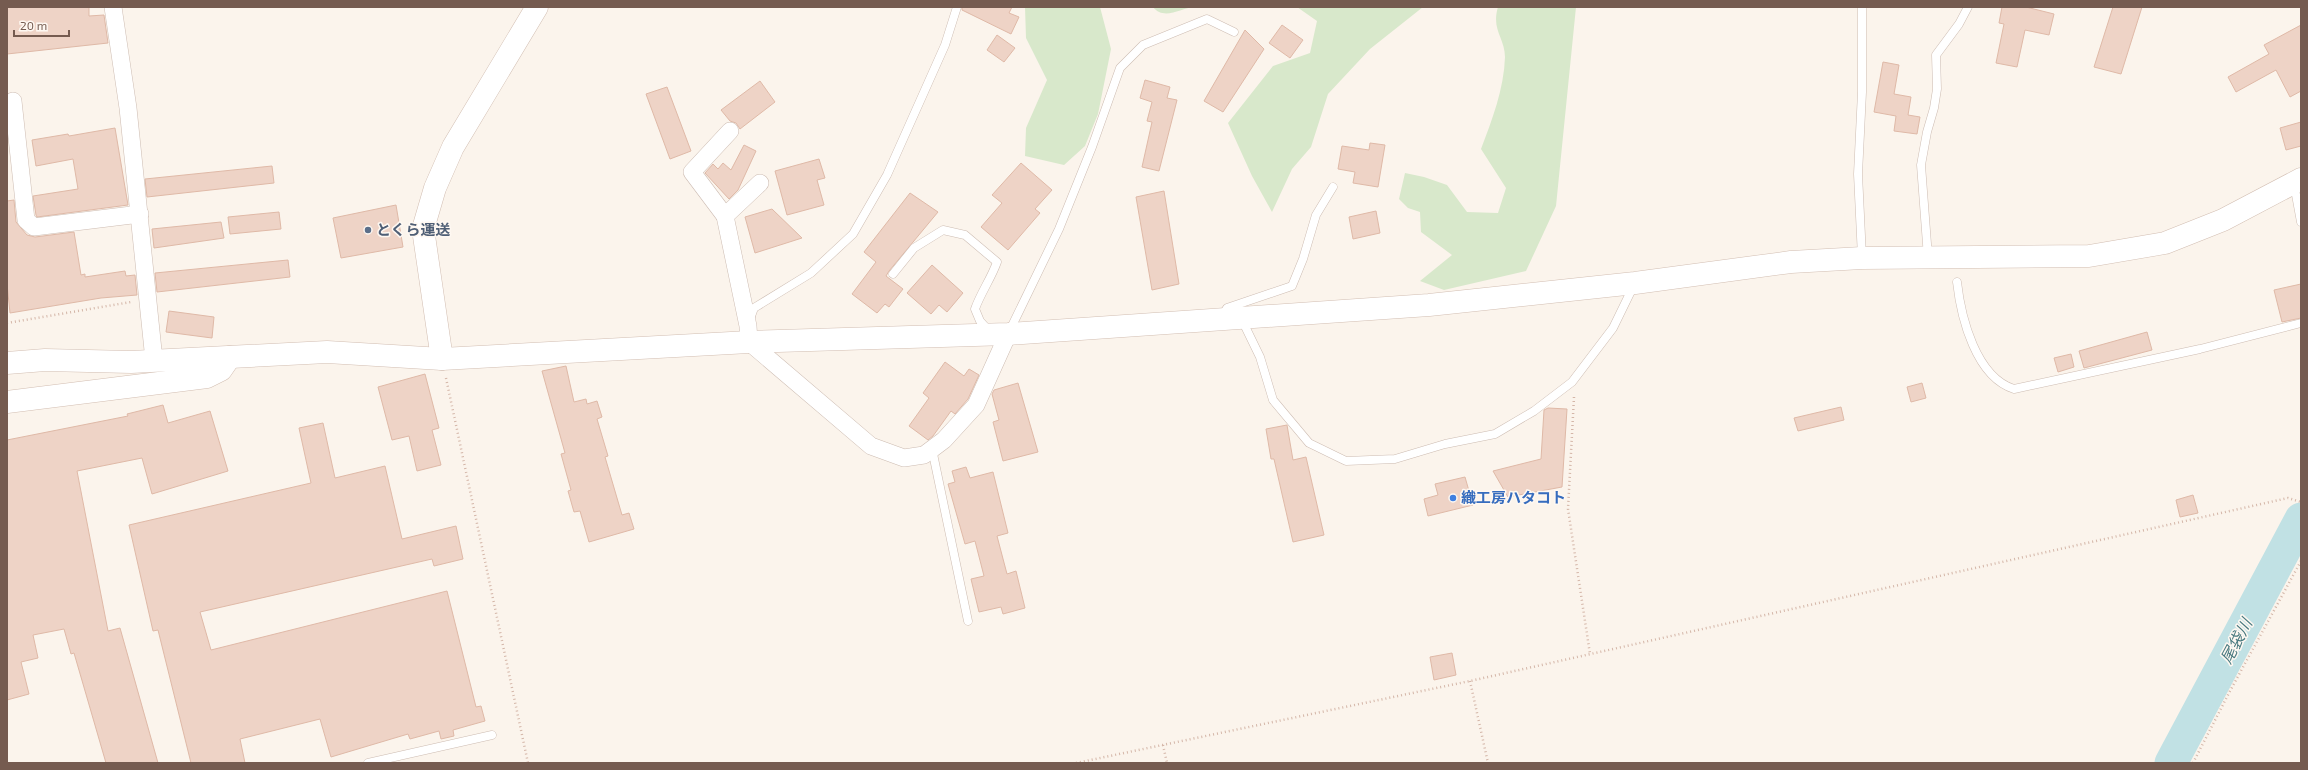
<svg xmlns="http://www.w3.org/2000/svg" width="2308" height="770" font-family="'Exo 2','Noto Sans JP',sans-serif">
	<rect width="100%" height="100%" fill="#fbf4ec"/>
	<!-- green -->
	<g fill="#d8e8cb">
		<polygon points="1025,7 1100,7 1111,49 1098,114 1085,146 1064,165 1025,156 1026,128 1047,80 1026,38"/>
		<path d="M1153,7H1194C1181,8 1164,21 1153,7Z"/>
		<polygon points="1297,7 1423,7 1370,49 1328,94 1311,147 1292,169 1272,212 1252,176 1228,123 1273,66 1310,53 1317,21"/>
		<path d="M1498,7H1576L1556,206L1526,271L1444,290L1420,281L1452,255L1421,232L1420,212L1408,208L1399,199L1405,173L1424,177L1447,185L1467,212L1498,213L1506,188L1481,149C1492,120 1504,89 1505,57C1505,38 1491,30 1498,7Z"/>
	</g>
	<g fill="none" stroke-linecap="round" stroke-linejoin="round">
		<!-- river -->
		<polyline stroke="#c1e1e4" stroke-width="33" points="2171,763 2301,519"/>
	</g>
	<!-- building -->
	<g fill="#eed3c6" stroke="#dfb9a7">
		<polygon points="7,7 89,7 89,16 104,15 108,43 7,54"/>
		<polygon points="962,7 1012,7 1009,13 1019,17 1011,34 962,10"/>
		<polygon points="2002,7 2026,7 2054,14 2049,35 2025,30 2017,67 1996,63 2004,24 1999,23"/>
		<polygon points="2113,7 2142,7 2121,74 2094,67"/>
		<polygon points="1282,25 1303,40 1290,58 1269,43"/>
		<polygon points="2301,25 2301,91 2290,97 2276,70 2236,92 2228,77 2269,54 2264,45"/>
		<polygon points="1245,30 1264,49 1223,112 1204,101"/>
		<polygon points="997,35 1015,48 1004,62 987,50"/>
		<polygon points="1883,62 1899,65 1894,94 1911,97 1908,115 1920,117 1917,134 1894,131 1896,116 1874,112"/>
		<polygon points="1145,80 1170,87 1167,98 1177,100 1159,171 1142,167 1152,122 1147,121 1152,102 1140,98"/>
		<polygon points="760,81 775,102 740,129 736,123 730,121 721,110"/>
		<polygon points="667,87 691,151 670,159 646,94"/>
		<polygon points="2301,122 2301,146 2286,150 2280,128"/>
		<polygon points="115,128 128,205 37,217 36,215 33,196 78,189 73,159 36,166 32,140 68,134 69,136"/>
		<polygon points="1370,143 1385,145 1378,187 1353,183 1355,172 1338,169 1342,146 1369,150"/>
		<polygon points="744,145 756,151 738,190 729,199 705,173 713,164 718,169 723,163 731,170"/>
		<polygon points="819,159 825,178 817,180 824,205 787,215 775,171"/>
		<polygon points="1021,163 1052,190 1035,209 1040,213 1008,250 981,227 1002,203 992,195"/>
		<polygon points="272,166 274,183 147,197 145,179"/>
		<polygon points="1164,191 1179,284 1152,290 1136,197"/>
		<polygon points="910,193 938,212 889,271 886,276 903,289 889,307 885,304 877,313 852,294 876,262 864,252"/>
		<polygon points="14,200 16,222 27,235 35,237 74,232 81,275 85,274 85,277 125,271 126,276 135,275 137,295 101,298 10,313 7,284 7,201"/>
		<polygon points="396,205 403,247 341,258 333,218"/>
		<polygon points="772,209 802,238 755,253 745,217"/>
		<polygon points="1376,211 1380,233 1353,239 1349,217"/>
		<polygon points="279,212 281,229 230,234 228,217"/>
		<polygon points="221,222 224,238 154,248 152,229"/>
		<polygon points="288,260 290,277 157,292 155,273"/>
		<polygon points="932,265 963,293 947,312 939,305 931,314 907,293"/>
		<polygon points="2301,284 2301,318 2282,322 2274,290"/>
		<polygon points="169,311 214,317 212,338 166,332"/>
		<polygon points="2147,332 2152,350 2084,368 2079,351"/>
		<polygon points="2071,354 2074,367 2058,372 2054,358"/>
		<polygon points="945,362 964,376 969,369 979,375 968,399 955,414 951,411 933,436 928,440 909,426 929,398 923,393"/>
		<polygon points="566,366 574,402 586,399 587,404 597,401 602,417 597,419 608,456 605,457 622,515 629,513 634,529 589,542 580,511 574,512 568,491 571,490 561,454 565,453 542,371"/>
		<polygon points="425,374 439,428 432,430 441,465 417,471 409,436 392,440 378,387"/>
		<polygon points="1018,383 1038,452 1003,461 993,422 999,420 992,394 994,390"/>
		<polygon points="1922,383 1926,398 1911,402 1907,387"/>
		<polygon points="163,405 168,423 210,411 228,471 152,494 142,458 77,471 108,631 120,628 158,763 106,763 74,653 71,654 64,629 33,635 38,658 21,662 29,694 7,700 7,440 128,416 127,414"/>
		<polygon points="1841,407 1844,420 1798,431 1794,418"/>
		<polygon points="1548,408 1567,409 1562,487 1508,497 1493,471 1541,459 1544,410"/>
		<polygon points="323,423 335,478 385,466 402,539 456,526 463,559 434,566 432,559 200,612 211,650 447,591 476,707 481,706 485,721 453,730 454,736 441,739 439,731 410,739 408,734 331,757 320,719 240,739 245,763 191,763 158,630 153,631 129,525 311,483 299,428"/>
		<polygon points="1287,425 1293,460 1306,457 1324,535 1293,542 1274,459 1271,459 1266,429"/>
		<polygon points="966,467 970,478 993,472 1008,533 997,536 1007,574 1016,571 1025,608 1003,614 1001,607 979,612 971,579 984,576 975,541 965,544 948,484 955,482 952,471"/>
		<polygon points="1465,477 1473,505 1428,516 1424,499 1438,495 1435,484"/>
		<polygon points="2193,495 2198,513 2180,517 2176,500"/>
		<polygon points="1452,653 1456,675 1434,680 1430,657"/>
	</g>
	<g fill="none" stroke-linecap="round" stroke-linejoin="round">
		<defs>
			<g id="lane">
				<polyline points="2294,184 2301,222"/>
				<polyline points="1862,257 1858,174 1862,92 1862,7"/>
				<polyline points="1928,257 1921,165 1927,132 1934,108 1937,89 1936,55 1959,24 1968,7"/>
				<path d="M893,274L914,248L943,230L965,235L997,262C991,279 981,292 975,309L980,321L990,332"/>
				<path d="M1957,282C1961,318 1976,377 2014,389L2200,349L2301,323"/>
				<polyline points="1222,316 1227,308 1292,286 1303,259 1316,215 1333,187"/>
				<polyline points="750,319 754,308 811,273 853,234 887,175 945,45 957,7"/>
				<polyline points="1242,320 1260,357 1273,400 1309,443 1346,461 1395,459 1445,444 1495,434 1534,411 1572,382 1613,328 1634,285"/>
				<polyline points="1009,332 1059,229 1092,147 1120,68 1143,45 1207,19 1234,32"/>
				<polyline points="932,449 968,621"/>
				<polyline points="368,763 492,735"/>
			</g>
			<g id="street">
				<polyline points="113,7 128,108 154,360"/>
				<polyline points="13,101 26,220 34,227 140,214"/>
				<polyline points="760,183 725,216 748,326 749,342 871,446 904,458 924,455 944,440 976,405 1008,334"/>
				<polyline points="725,216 692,172 730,131"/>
			</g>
			<g id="secondary">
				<polyline points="442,359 423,229 435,188 453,147 537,7"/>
				<polyline points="7,363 45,360 131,362 327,352 442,359 749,342 1008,334 1429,305 1635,283 1791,262 1862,258 2089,256 2165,243 2223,220 2301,179"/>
				<polyline points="7,402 207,377 221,370 230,357"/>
			</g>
		</defs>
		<!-- lane casing -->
		<use href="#lane" stroke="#cdbcb2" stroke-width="9"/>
		<!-- street casing -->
		<use href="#street" stroke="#cdbcb2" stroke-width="18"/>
		<!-- secondary casing -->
		<use href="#secondary" stroke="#d2beb2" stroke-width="23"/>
		<!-- path -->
		<g stroke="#d4b6a8" stroke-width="2.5" stroke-dasharray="1 3" stroke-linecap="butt">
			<polyline points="7,323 131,302"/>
			<polyline points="446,378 528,763"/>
			<polyline points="1574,397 1568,509 1590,654"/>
			<polyline points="1470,681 1488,763"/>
			<polyline points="1163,745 1167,763"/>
			<polyline points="1076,763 1470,681 2288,498 2301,502"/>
			<polyline points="2193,763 2230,691 2301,561"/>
		</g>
		<!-- lane -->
		<use href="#lane" stroke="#fff" stroke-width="8"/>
		<!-- street -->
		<use href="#street" stroke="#fff" stroke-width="17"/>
		<!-- secondary -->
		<use href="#secondary" stroke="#fff" stroke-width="22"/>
	</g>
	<!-- markers -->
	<circle fill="#5c6f8a" stroke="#fef8f2" stroke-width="1.5" cx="368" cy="230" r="4"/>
	<circle fill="#3f7fe0" stroke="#fef8f2" stroke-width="1.5" cx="1453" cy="498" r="4"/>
	<g text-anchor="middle" stroke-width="3" stroke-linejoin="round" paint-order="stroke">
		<!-- service labels -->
		<g font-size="15" font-weight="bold" fill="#4e5e75" stroke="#fef8f2" text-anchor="start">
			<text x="376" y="235">とくら運送</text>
		</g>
		<!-- shop labels -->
		<g font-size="15" font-weight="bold" fill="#366cbe" stroke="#fef8f2" text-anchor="start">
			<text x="1461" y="503">織工房ハタコト</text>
		</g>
		<!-- water labels -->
		<g font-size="16" font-style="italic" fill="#48797f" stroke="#fef8f2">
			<text transform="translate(2236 641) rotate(-62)" y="6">尾袋川</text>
		</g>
	</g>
	<!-- border -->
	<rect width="2308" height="770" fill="none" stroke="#755b50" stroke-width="16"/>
	<!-- scale -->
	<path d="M14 30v6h55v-6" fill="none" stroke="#755b50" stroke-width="2"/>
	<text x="20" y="30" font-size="12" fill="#755b50" stroke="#fef8f2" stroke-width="3" paint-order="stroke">20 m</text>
</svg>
